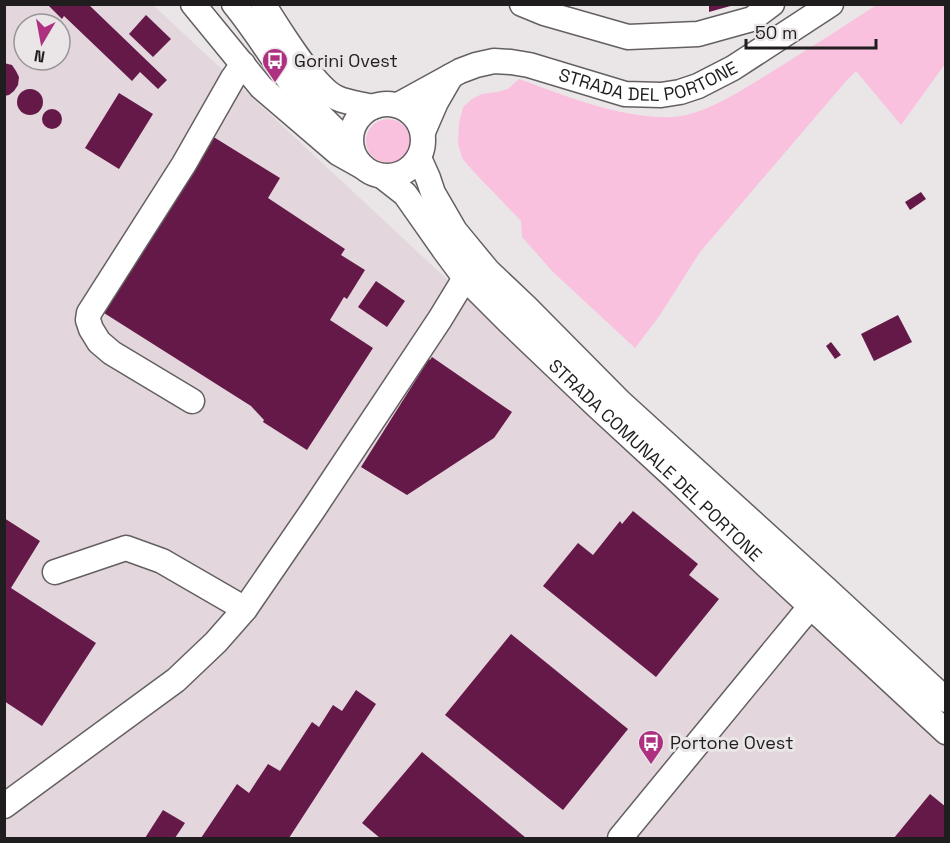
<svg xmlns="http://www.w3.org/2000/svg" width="950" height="843" font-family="'Space Grotesk',sans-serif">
	<rect width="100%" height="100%" fill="#eae5e7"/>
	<!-- built -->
	<path fill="#e3d6dc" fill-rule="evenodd" d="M5,5H153L945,744V838H5ZM24,24H60V60H24Z"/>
	<!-- green -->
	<g fill="#fac1df">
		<path d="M878,4L945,5V64L901,125L856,71L847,80L700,252L660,315L635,348L553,272L522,237L521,221L473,171L462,158L458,143L459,123L463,107L472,99L482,94L497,92L508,89L519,79C569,97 621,119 674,117C708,115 753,83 781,66C813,46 846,25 878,4Z"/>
		<circle cx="388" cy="141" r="22"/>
	</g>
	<!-- building -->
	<g fill="#651949">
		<polygon points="47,4 88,4 167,80 158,89 140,72 132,81 64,16 62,19"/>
		<polygon points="709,4 734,4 734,5 709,12"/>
		<polygon points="146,15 171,39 153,57 129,34"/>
		<polygon points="4,63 12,65 16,71 19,77 18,85 14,91 9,95 4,96"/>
		<circle cx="30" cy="102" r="13"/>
		<polygon points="119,93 153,114 119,169 85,148"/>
		<circle cx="52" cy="119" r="10"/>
		<polygon points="212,136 280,178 268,198 345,249 341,255 365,270 347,299 344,297 330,320 373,348 307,450 263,422 264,420 251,406 104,313"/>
		<polygon points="921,192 926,199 910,210 905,202"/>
		<polygon points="376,281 405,301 387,327 358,307"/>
		<polygon points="898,315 912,342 874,361 861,334"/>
		<polygon points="831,342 841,355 835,359 826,346"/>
		<polygon points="432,357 512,412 494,438 407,495 361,467 429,359 430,360"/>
		<polygon points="633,511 698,564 689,575 719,599 656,677 543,586 578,543 593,555 620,521 622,524"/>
		<polygon points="4,518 40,541 11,588 96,643 42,726 4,701"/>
		<polygon points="511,634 628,729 563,810 445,715"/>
		<polygon points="356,690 376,704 289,838 201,838 237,784 249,793 268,764 280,771 312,722 319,727 333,705 342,711"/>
		<polygon points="422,752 526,838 380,838 362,823"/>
		<polygon points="930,794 946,807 946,838 894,838"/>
		<polygon points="163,810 185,823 175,838 145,838"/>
	</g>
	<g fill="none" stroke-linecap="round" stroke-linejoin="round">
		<defs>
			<g id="minor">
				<polyline points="193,4 261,87 338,153 363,167"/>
				<path d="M234,4C257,32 275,64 298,91C312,108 328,123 343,138"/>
				<path d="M263,4C278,27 314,88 337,98C348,103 361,104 373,107"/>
				<polyline points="522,4 544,13 628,37 698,34 752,19 772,4"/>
				<circle cx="387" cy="140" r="36"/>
				<path id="s1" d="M398,105L460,71L476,65L494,61L511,62L529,65L625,94L661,95L680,92L698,86L733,68L831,4"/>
				<polyline points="423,132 436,102 451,76"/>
				<polyline points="419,158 428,178 433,193 455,231 488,271 525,306 620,402 826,589 946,700"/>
				<path id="s2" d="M382,176L405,194L445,251L465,278L509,322L597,406L674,477L768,567L946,732"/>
				<polyline points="192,401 112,353 99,342 91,329 88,320 89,313 184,164 233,78 243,64"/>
				<polyline points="55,572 126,548 162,561 245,609"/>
				<polyline points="4,806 176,680 216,642 245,609 313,510 440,319 465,278"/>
				<polyline points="620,838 800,619 821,595"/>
			</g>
		</defs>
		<!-- minor casing -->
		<use href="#minor" stroke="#646062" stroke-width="27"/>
		<!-- minor -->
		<use href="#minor" stroke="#fff" stroke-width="24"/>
	</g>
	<!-- icons -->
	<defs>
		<symbol id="bus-pin" viewBox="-11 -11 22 30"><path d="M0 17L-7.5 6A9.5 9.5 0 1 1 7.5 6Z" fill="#ae3181" stroke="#eae5e7"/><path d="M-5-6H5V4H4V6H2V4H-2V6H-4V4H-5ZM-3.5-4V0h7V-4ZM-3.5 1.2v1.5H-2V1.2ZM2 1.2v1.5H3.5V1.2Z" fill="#fff"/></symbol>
	</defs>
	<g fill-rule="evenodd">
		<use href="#bus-pin" x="260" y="46" width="30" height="40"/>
		<use href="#bus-pin" x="636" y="728" width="30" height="40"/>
	</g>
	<g text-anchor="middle" stroke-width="6" stroke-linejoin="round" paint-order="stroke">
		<!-- poi labels -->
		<g font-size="18" fill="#1f1d1e" stroke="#eae5e7" text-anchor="start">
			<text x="294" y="67">Gorini Ovest</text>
			<text x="670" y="749">Portone Ovest</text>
		</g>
		<!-- street labels -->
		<g font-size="18" fill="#1f1d1e" stroke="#eae5e7">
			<text dy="6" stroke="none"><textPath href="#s1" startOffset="266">STRADA DEL PORTONE</textPath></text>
			<text dy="6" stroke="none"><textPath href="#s2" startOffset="396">STRADA COMUNALE DEL PORTONE</textPath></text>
		</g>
	</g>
	<!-- border -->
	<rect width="950" height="843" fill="none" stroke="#1f1d1e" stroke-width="12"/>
	<!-- north arrow -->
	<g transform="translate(42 42) rotate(190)"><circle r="28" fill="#eae5e7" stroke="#999597" stroke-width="1.5"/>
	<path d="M0-4.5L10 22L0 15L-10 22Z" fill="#ae3181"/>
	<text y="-9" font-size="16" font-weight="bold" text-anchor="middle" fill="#1f1d1e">N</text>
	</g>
	<!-- scale -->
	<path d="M746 39v9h130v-9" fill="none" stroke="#1f1d1e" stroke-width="3"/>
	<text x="755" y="39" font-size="18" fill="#1f1d1e" stroke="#eae5e7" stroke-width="4.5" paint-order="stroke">50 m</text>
</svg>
